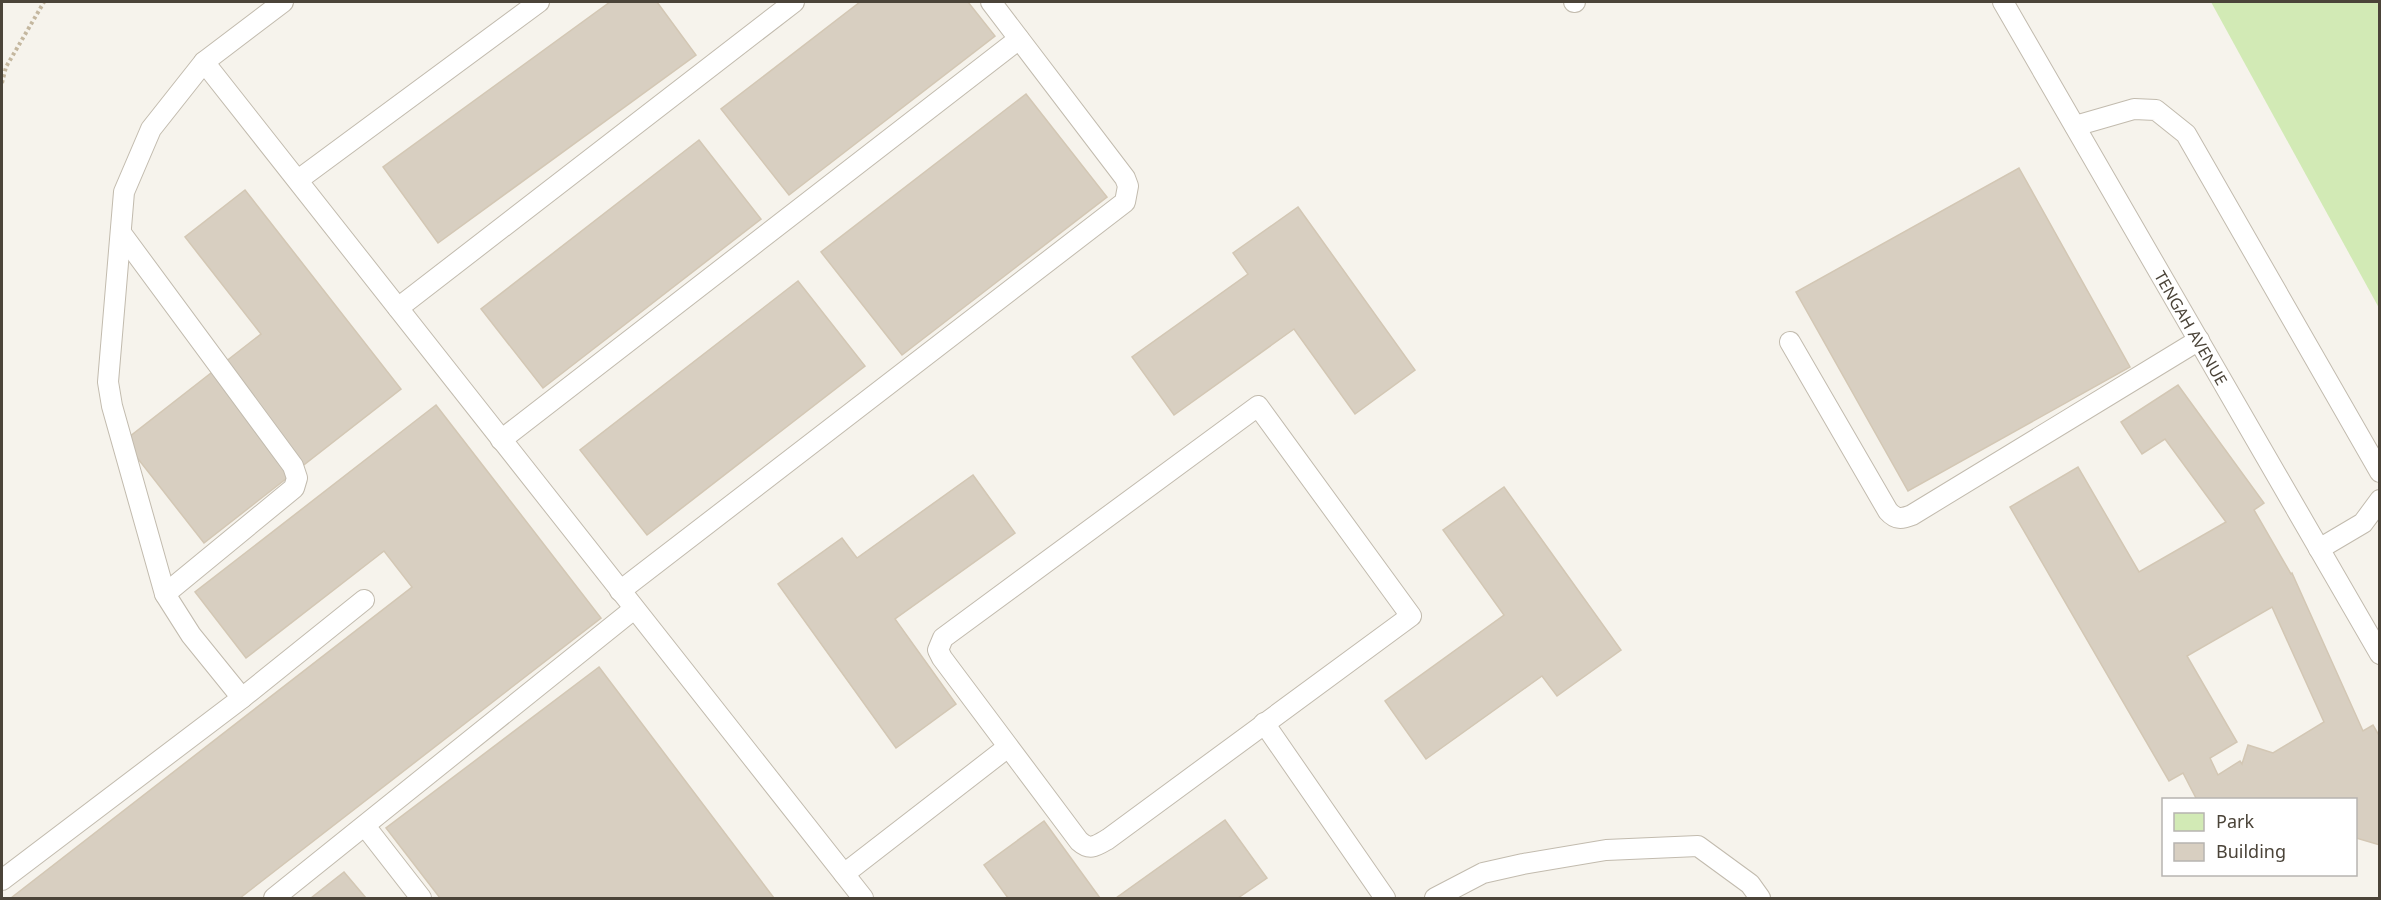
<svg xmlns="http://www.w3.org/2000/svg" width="2381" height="900" font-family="'Noto Sans',sans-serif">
	<rect width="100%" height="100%" fill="#f6f3ec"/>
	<!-- green -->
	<polygon fill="#d2eab5" points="2211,2 2379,2 2379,308"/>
	<!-- building -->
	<g fill="#d8cfc1" stroke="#d3c7b4" stroke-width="1.5" fill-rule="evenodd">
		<polygon points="610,2 657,2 696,55 438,243 383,167"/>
		<polygon points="860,2 968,2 995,36 789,195 721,109"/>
		<polygon points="1026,94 1107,197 902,355 821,252"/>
		<polygon points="699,140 761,219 543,388 481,309"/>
		<polygon points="2019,168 2130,367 1908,491 1796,292"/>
		<polygon points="245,190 401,389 204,543 124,441 261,334 185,237"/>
		<polygon points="1298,207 1415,370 1355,414 1294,329 1174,415 1132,357 1248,274 1233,253"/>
		<polygon points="798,281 865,366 647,535 580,450"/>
		<path d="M2178,385L2264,503L2254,510L2291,574L2292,573L2363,731L2373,725L2380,737V845L2356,838V800H2197L2183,773L2169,781L2010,507L2078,467L2139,572L2226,522L2165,439L2142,454L2121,422ZM2272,607L2324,722L2273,753L2248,745L2242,764L2240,761L2218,775L2210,758L2237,742L2187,656Z"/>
		<polygon points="436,405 601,618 240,898 11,898 412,587 384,551 246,658 195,592"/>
		<polygon points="973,475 1015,533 895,619 956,704 896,748 778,584 842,538 857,558"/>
		<polygon points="1504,487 1621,650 1557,696 1542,676 1426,759 1385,701 1504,615 1443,530"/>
		<polygon points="599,667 774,898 440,898 386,828"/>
		<polygon points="1225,820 1267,878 1238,898 1116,898"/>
		<polygon points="1044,821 1100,898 1008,898 984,865"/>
		<polygon points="344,872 366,898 311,898"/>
	</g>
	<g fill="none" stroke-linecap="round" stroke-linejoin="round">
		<defs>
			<g id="service">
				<polyline points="1574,2 1575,2"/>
				<polyline points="2003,2 2380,654"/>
				<polyline points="204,62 863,898"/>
				<polyline points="2075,126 2134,109 2156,110 2186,134 2380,472"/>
				<polyline points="298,180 539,2"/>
				<polyline points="121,233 293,466 297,478 294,488 165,594"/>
				<polyline points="398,308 794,2"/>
				<path d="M1790,342L1888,511C1896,520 1902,519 1912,515L2199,340"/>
				<path d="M1258,406L1411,616L1108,839C1096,846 1090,851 1079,841L942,658L938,650L943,638Z"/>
				<polyline points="501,440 1019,39"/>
				<polyline points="2319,549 2363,523 2380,500"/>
				<polyline points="620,591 1125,202 1128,186 1125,178 991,2"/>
				<polyline points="242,698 191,635 165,594 112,406 108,382 124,192 151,129 204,62 283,2"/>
				<polyline points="1264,723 1385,898"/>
				<polyline points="365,826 421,898"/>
				<polyline points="844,874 1008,747"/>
				<polyline points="2,880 242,698 364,600"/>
				<polyline points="274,898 634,609"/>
				<polyline points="1435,898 1483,873 1523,864 1606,850 1698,846 1750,884 1760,898"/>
			</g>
		</defs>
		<!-- service casing -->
		<use href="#service" stroke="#c2bbae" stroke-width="22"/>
		<!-- path -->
		<polyline stroke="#c4b79f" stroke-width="4" stroke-dasharray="3 3" stroke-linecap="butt" points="2,83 6,67 44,2"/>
		<!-- service -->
		<use href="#service" stroke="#fff" stroke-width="20"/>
	</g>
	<g text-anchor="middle" stroke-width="4.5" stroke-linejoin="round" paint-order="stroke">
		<!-- street labels -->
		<g font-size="16" fill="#4b4439" stroke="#fff">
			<text transform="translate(2191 328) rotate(60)" y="6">TENGAH AVENUE</text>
		</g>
	</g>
	<!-- border -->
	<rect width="2381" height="900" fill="none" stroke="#4b4439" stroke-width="6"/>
	<!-- legend -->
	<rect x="2162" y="798" width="195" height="78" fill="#ffffff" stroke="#b7b4b0" stroke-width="1.5"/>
	<rect x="2174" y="813" width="30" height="18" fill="#d2eab5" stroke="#b7b4b0" stroke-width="1.5"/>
	<text x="2216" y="828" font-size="18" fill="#4b4439">Park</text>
	<rect x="2174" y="843" width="30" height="18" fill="#d8cfc1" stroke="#b7b4b0" stroke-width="1.5"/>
	<text x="2216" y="858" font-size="18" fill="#4b4439">Building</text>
</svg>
